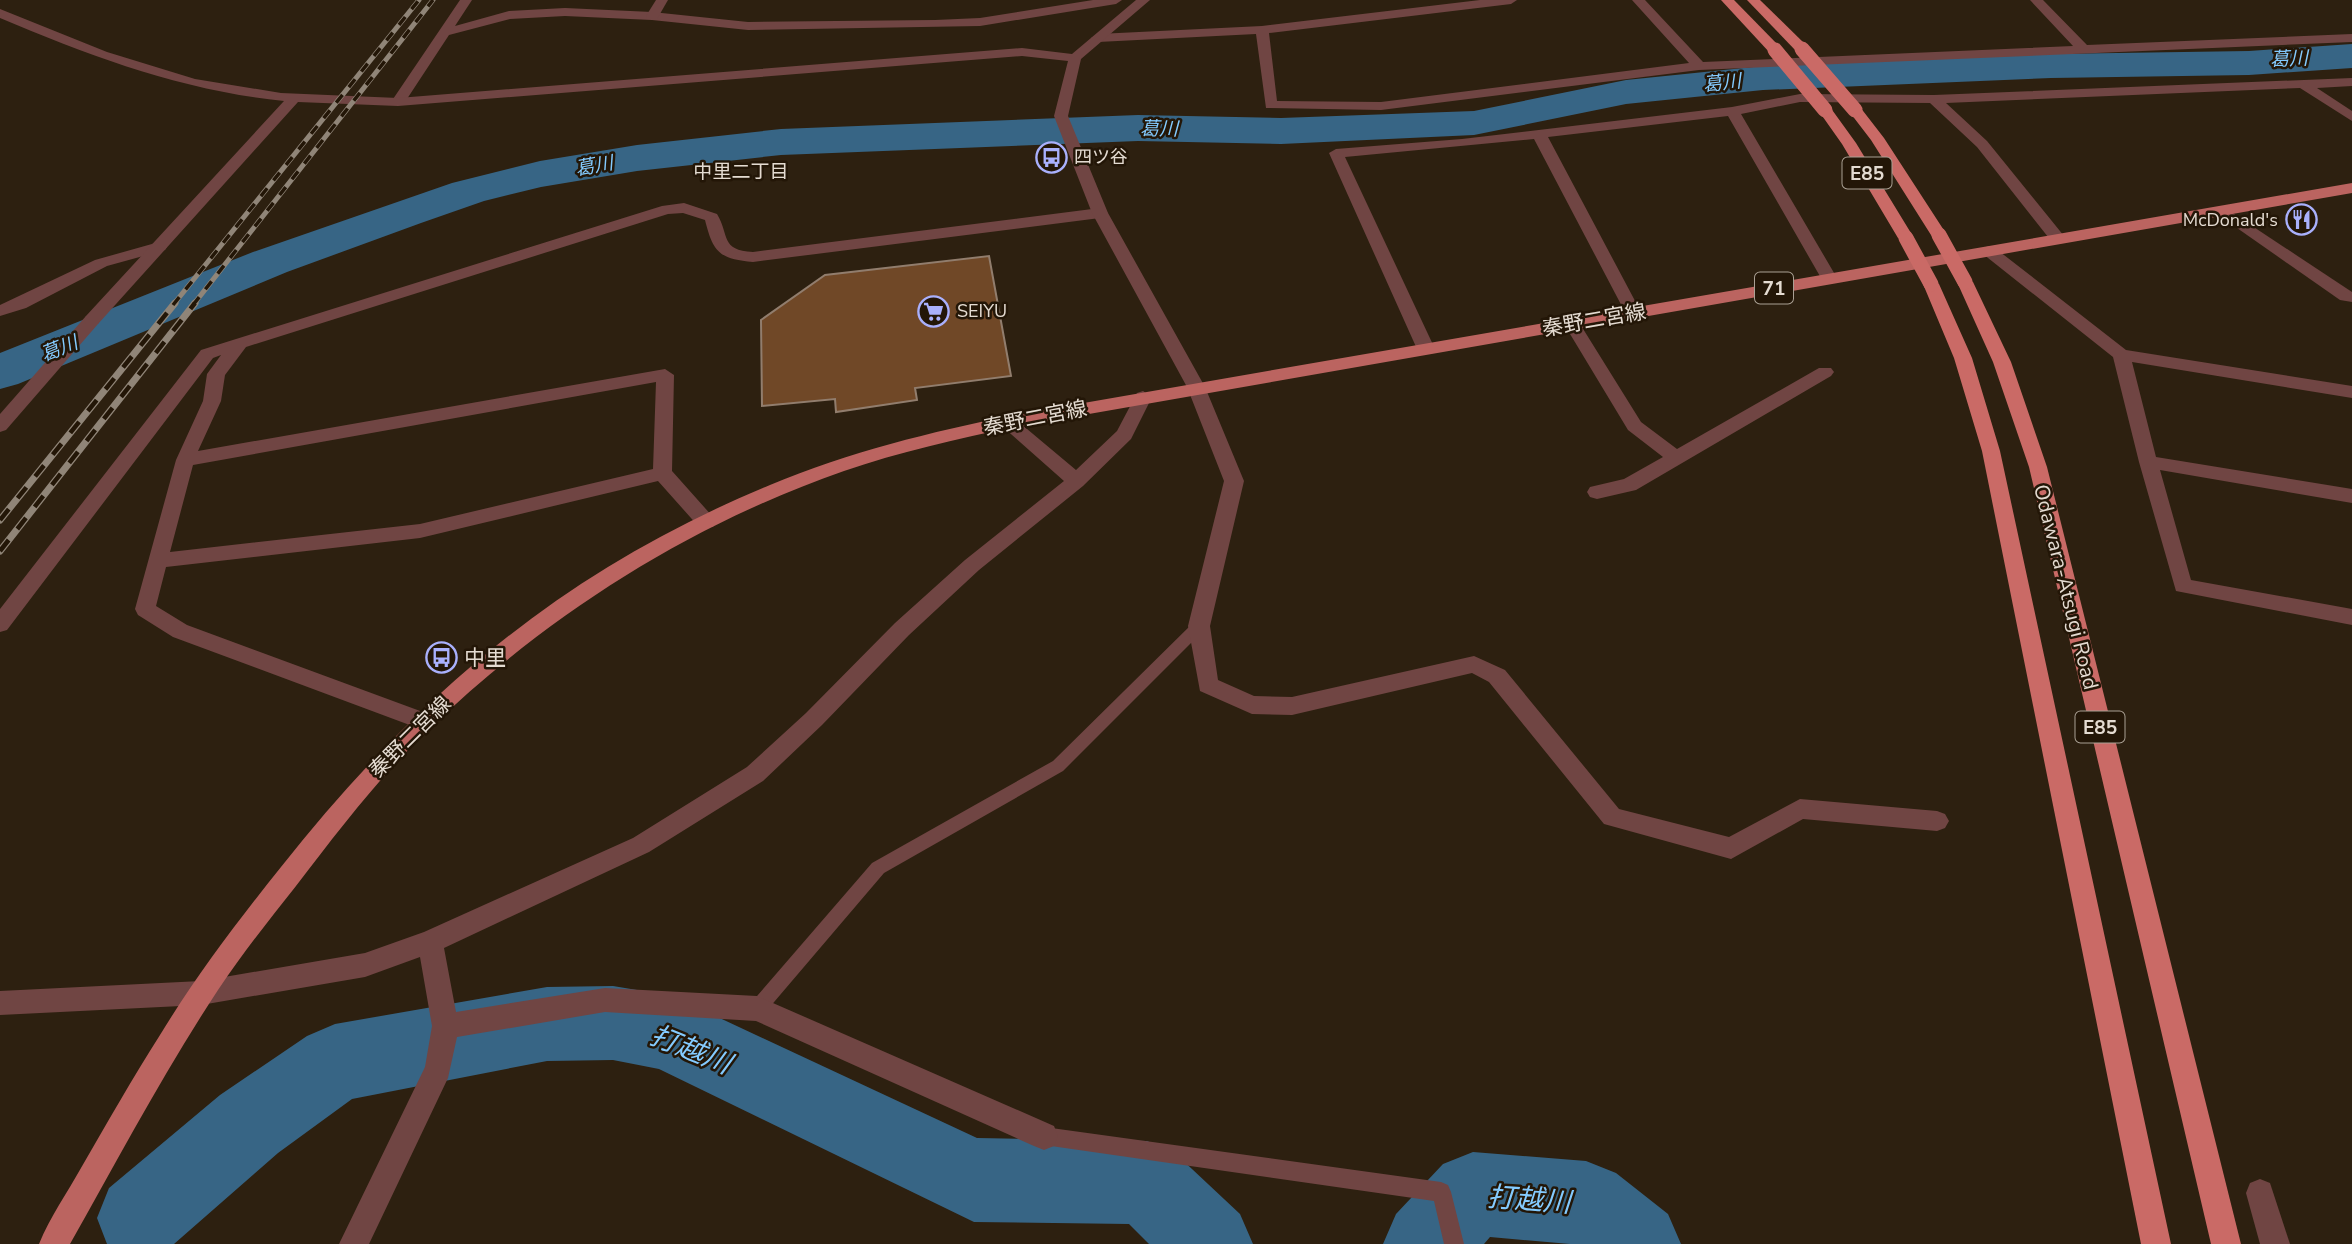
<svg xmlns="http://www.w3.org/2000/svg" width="2352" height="1244" font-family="'Nunito Sans','Noto Sans JP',sans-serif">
	<rect width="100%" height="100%" fill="#2d2010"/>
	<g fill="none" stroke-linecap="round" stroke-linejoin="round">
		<!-- river -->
		<g fill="#376585" fill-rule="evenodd">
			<polygon points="2352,44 2352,68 2249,75 2051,78 1763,90 1626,104 1474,135 1281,144 1138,141 781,155 637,171 541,187 484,201 421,223 287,272 18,384 0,389 0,353 253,252 452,183 540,161 637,145 781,129 1138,115 1281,118 1474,111 1626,80 1763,66 2051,54 2249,51"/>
			<polygon points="613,986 667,995 694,1006 977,1138 1147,1141 1176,1154 1240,1214 1253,1244 1149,1244 1129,1224 974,1222 659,1069 613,1060 547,1061 352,1099 278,1153 174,1244 107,1244 97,1218 109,1188 220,1095 307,1036 335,1024 547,987"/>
			<polygon points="1473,1152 1586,1161 1616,1173 1668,1214 1681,1244 1570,1244 1490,1237 1484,1244 1383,1244 1396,1214 1443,1164"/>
		</g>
	</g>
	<!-- building -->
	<polygon fill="#704827" stroke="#917d6d" stroke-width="2" points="989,256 1011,376 915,388 917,400 836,412 835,399 762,406 761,320 825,275"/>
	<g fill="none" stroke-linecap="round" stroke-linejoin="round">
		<!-- service -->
		<g fill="#704543" fill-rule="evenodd">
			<polygon points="1199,621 1204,622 1206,626 1204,630 1063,771 884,873 763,1015 757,1017 751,1015 748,1009 751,1003 872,863 1053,761 1194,622"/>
			<polygon points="1044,1127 1441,1182 1448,1185 1451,1192 1464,1244 1444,1244 1434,1201 1044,1145 1037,1143 1035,1136 1037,1129"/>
		</g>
		<!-- minor -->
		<g fill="#704543" fill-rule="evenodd">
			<polygon points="460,0 472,0 455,26 509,11 565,8 652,12 748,22 935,20 980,18 1093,0 1122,0 1116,4 980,26 748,30 652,20 565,16 510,19 449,35 403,105 393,105 391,102"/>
			<polygon points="1480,0 1517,0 1511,4 1269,33 1277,101 1381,102 1689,63 1632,0 1645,0 1703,62 2073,46 2030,0 2043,0 2087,45 2352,34 2352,42 1699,70 1381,110 1266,108 1256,34 1098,42 1091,38 1098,34 1262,26"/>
			<polygon points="2352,78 2352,86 2317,88 2352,111 2352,121 2300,88 1946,103 1987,141 2064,236 2066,239 2058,244 2052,242 1977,147 1930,103 1800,102 1741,114 1837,278 1829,283 1821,278 1728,116 1548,137 1642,314 1634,319 1626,314 1534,139 1345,157 1435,349 1426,354 1417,349 1329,153 1336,149 1462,139 1732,107 1800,94 1934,95"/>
			<path d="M684,203L717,214C730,236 720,250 753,252L1100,208L1108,213L1100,218L753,262C719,259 713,252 705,220L683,213L668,214L246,347L225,375L221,401L198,451L665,369L674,375L672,471L713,517L716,522L713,527H699L658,481L420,538L166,567L156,606L187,625L431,715L434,721L431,727L423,730L415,727L173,637L138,615L135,609L176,460L203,401L207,374L221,355L213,358L7,630L0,632V609L201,350L662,206ZM656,382L653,469L420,524L170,552L193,465Z"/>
			<polygon points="2222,206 2352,292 2352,302 2340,300 2217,214 2214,211 2217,208"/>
			<polygon points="159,242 167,247 165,250 107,266 26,308 0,316 0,305 95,260"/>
			<polygon points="1989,246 1995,248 2126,350 2352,386 2352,398 2132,362 2156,457 2352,489 2352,503 2160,470 2191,580 2352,609 2352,625 2176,591 2139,462 2113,357 1983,254 1981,251 1983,248"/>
			<polygon points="92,315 98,316 100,320 98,324 6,430 0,432 0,414 86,316"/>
			<polygon points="1572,319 1580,324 1641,422 1677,449 1819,368 1831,368 1834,372 1831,376 1636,490 1597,499 1590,497 1587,492 1590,487 1624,479 1663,457 1628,430 1564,324"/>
			<polygon points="1196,381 1205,387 1244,481 1210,626 1218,680 1254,696 1292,697 1474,656 1505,670 1619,809 1729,837 1800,799 1937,811 1945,814 1949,821 1945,828 1937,831 1803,819 1731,859 1604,824 1489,682 1472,673 1292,715 1252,714 1200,691 1188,626 1224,481 1187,387"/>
			<polygon points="1143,391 1152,397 1131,439 1083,486 979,570 909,635 822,725 763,781 649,852 444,948 456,1012 605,988 757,996 1054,1126 1058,1136 1054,1146 1044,1150 1034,1146 756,1021 605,1012 457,1037 448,1078 369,1244 339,1244 425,1067 432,1026 420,957 365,977 201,1005 0,1015 0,991 201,981 365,953 424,932 633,838 747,767 806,713 895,623 965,560 1064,481 1003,427 1000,423 1003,419 1015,419 1076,470 1117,431 1137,393"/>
			<polygon points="2260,1179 2270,1183 2290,1244 2260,1244 2246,1193 2250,1183"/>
		</g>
		<!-- tertiary -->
		<g fill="#704543" fill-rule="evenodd">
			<polygon points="656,0 668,0 657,19 647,19 646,16"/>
			<path d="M1136,0H1150L1081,59L1068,116L1108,213L1205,387L1196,393L1187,387L1092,213L1054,116L1068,61L1022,56L398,106L298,102L98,324H86L84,320L86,316L284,101C184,91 92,57 0,18V9L107,52L195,79L281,93L398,98L1022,48L1072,54Z"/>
		</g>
		<!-- primary -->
		<path fill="#bb6460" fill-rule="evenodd" d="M2352,183V193L1014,427C957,439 899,452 844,471C689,525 549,614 431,727C381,775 338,831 296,886C269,920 242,954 218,990C164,1072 118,1159 70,1244H39C50,1217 67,1193 81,1168C107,1123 132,1079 160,1035C196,976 237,922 281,867C418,694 564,570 770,485C849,452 931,432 1014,415Z"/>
		<!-- trunk -->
		<g fill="#ca6a66" fill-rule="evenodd">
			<polygon points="1721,0 1734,0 1780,47 1780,53 1770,53"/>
			<polygon points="1747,0 1760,0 1807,46 1807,52 1797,52"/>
			<polygon points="1825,106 1830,107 1856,143 1914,238 1912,241 1906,243 1898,238 1842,144 1818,110"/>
			<polygon points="1855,106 1860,107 1884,138 1947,235 1945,238 1933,238 1931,235 1871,140 1848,110"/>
			<polygon points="1965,277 1973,282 2011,362 2047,467 2241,1244 2211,1244 2029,467 1993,362 1957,282"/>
			<polygon points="1931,279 1939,284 1972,358 2000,451 2171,1244 2141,1244 1982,451 1954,358 1923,284"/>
		</g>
		<defs>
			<g id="rail-far1">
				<polyline points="173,305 419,0"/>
				<polyline points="193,305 433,0"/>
			</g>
			<g id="rail">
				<polyline points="0,520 175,303"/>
				<polyline points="0,551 195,303"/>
			</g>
		</defs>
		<!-- rail-far1 casing -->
		<use href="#rail-far1" stroke="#908578" stroke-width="5"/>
		<!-- rail casing -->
		<use href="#rail" stroke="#908578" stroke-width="7"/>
		<!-- rail-far1 -->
		<use href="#rail-far1" stroke="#231607" stroke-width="3.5" stroke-dasharray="10" stroke-linecap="butt"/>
		<!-- rail -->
		<use href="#rail" stroke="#231607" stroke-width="4.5" stroke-dasharray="14" stroke-linecap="butt"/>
		<!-- trunk-bridge -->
		<g stroke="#ca6a66" stroke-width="15">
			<polyline points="1802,49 1855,110"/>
			<polyline points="1775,50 1825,110"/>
			<polyline points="1939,235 1965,282"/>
			<polyline points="1906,238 1931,284"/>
		</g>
	</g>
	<!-- icons -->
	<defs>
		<symbol id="bus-ring" viewBox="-11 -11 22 22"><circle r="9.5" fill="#231607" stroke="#a9b0fc" stroke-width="1.5"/><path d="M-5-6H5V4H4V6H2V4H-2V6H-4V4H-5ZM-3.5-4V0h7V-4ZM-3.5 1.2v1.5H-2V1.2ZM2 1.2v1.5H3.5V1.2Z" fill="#a9b0fc"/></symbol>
		<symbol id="restaurant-ring" viewBox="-11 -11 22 22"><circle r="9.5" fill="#231607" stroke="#a9b0fc" stroke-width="1.5"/><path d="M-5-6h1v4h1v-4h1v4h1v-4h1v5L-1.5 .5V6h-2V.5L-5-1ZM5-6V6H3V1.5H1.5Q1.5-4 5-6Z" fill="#a9b0fc"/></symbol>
		<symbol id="supermarket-ring" viewBox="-11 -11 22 22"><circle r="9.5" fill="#231607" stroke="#a9b0fc" stroke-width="1.5"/><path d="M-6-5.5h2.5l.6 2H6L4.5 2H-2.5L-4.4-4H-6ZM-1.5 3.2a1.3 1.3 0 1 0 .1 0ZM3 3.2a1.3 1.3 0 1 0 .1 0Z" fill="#a9b0fc"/></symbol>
	</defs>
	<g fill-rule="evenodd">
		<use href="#bus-ring" x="1034" y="140" width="35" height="35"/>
		<use href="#restaurant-ring" x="2284" y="202" width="35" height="35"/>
		<use href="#supermarket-ring" x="916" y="294" width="35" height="35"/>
		<use href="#bus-ring" x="424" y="640" width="35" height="35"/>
	</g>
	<g text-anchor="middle" stroke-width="5" stroke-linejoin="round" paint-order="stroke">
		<!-- far-poi labels -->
		<g font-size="18" fill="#e4dbd1" stroke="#231607" text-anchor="start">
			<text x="1074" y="163">四ツ谷</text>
			<text x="2278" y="226" text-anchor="end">McDonald's</text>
			<text x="957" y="317">SEIYU</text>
		</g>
		<!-- far-water labels -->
		<g font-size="19" font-style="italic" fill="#84cbff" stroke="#231607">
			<text transform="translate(2289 58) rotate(-2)" y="7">葛川</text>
			<text transform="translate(1722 82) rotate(-6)" y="7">葛川</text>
			<text transform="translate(1159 128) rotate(1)" y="7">葛川</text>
			<text transform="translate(594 165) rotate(-10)" y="7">葛川</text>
			<text transform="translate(59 348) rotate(-22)" y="7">葛川</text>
		</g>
		<!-- far-neighbourhood labels -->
		<g font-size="19" fill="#e4dbd1" stroke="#231607">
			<text x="741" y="178">中里二丁目</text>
		</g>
		<!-- shield labels -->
		<g fill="#231607" stroke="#aaa094" stroke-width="2">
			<rect x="1842.5" y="157.5" width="49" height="31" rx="5"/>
			<rect x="1755" y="272.5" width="38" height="31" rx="5"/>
			<rect x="2075.5" y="711.5" width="49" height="31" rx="5"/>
		</g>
		<g font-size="19" font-weight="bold" fill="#e4dbd1">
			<text x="1867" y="180">E85</text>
			<text x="1774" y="295">71</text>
			<text x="2100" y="734">E85</text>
		</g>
		<!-- street labels -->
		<g font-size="21" fill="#e4dbd1" stroke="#231607">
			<text transform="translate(1594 320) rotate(-10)" y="7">秦野二宮線</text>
			<text transform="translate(1035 418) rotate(-11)" y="7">秦野二宮線</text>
			<text transform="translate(2066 587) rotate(76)" y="7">Odawara-Atsugi Road</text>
			<text transform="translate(410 737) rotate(-45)" y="7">秦野二宮線</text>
		</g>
		<!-- poi labels -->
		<g font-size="21" fill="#e4dbd1" stroke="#231607" text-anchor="start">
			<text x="464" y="665">中里</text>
		</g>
		<!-- near-water labels -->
		<g font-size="28" font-style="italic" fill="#84cbff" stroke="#231607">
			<text transform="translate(691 1049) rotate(22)" y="10">打越川</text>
			<text transform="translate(1529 1199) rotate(4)" y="10">打越川</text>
		</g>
	</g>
</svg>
